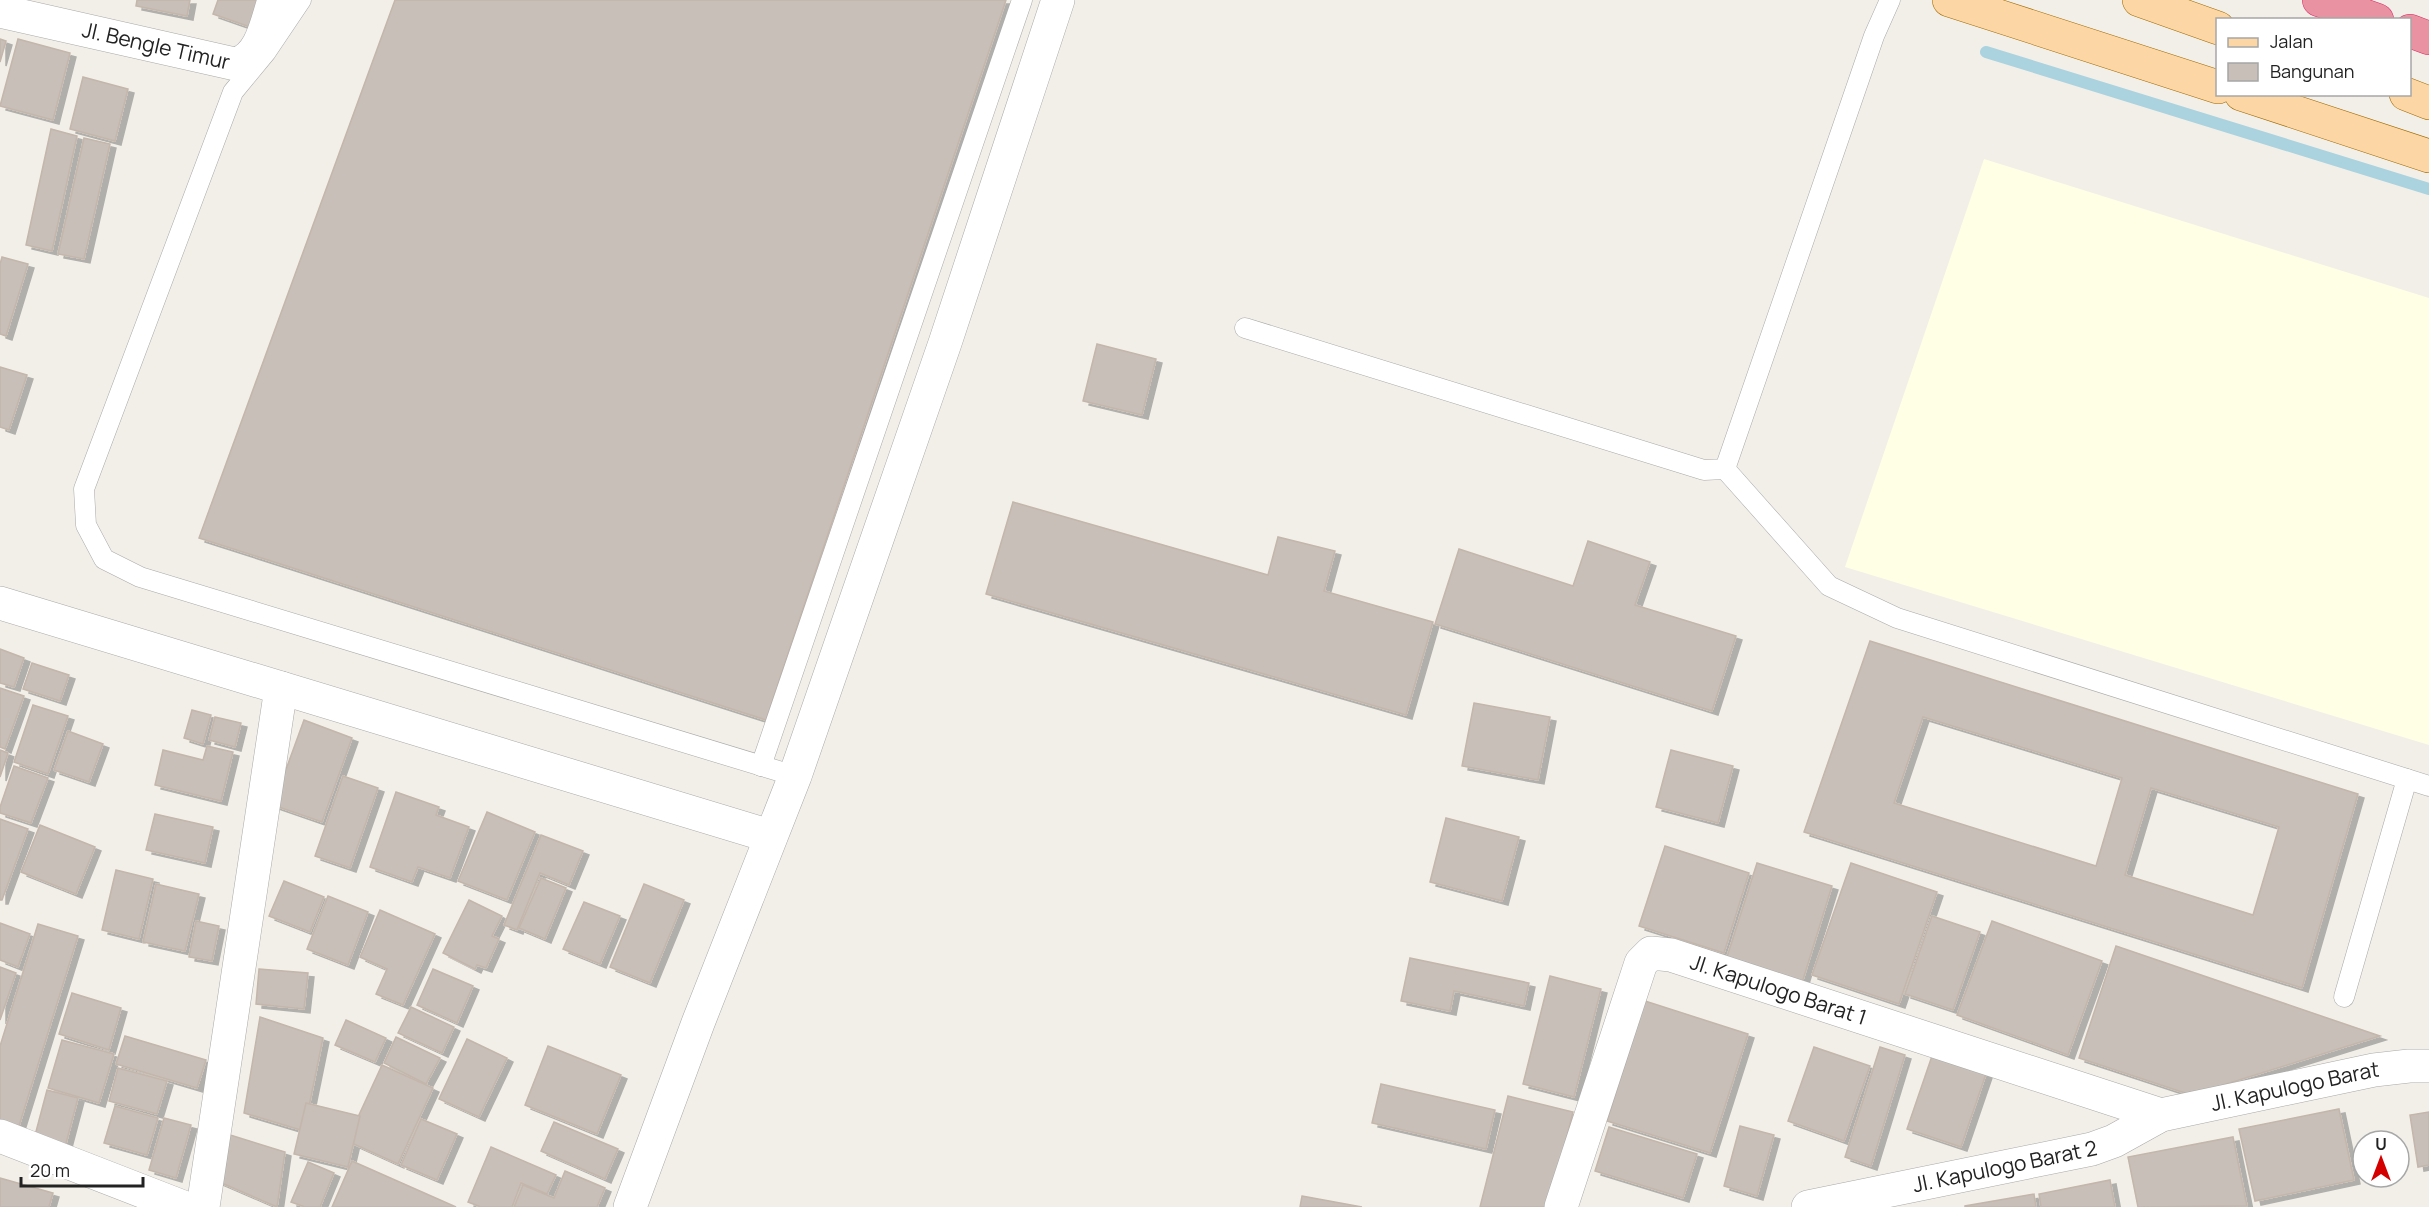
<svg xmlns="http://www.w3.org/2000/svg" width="2429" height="1207" font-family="Manrope,sans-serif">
	<defs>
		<filter id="shadow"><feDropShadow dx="6" dy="4" stdDeviation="0" flood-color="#0004"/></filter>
	</defs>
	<rect width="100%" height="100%" fill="#f2efe9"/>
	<!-- education -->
	<polygon fill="#ffffe5" points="1984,159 2429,298 2429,745 1845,567"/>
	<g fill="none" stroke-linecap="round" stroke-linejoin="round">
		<!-- stream -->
		<polyline stroke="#aad3df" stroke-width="12" points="1986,52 2429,189"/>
	</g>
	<!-- building -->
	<g fill="#c7bfb8" stroke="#c4b6ab" stroke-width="1.5" fill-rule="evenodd" filter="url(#shadow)">
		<polygon points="137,0 190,0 187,16 136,6"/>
		<polygon points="218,0 263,0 253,28 213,14"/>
		<polygon points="395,0 1006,0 766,720 199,538"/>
		<polygon points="0,39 6,41 0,62"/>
		<polygon points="18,39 70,53 53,120 0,106"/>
		<polygon points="83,77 128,89 115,141 70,129"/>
		<polygon points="51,129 77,136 52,251 26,245"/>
		<polygon points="84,138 110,144 84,259 58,254"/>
		<polygon points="2,257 28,264 6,336 0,334 0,264"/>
		<polygon points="1097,344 1156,359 1142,415 1083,401"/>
		<polygon points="0,367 27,375 9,430 0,427"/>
		<polygon points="1013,502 1268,575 1278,537 1335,551 1324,591 1433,622 1406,715 986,594"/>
		<polygon points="1588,541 1650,562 1635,605 1736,636 1712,711 1435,624 1459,549 1573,586"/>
		<path d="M1870,641L2358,794L2302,988L1804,832ZM1923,717L2122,778L2096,866L1894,803ZM2151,788L2279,827L2253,915L2125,875Z"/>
		<polygon points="0,649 24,658 14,687 0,683"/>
		<polygon points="32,663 69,675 60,701 23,689"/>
		<polygon points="0,688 24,696 5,749 0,747"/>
		<polygon points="1474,703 1550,717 1538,780 1462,766"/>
		<polygon points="33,705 68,716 48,774 14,762"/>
		<polygon points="192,710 211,715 203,744 184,738"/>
		<polygon points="215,717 241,723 235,747 209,740"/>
		<polygon points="304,720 352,738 322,822 273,805"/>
		<polygon points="68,731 103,744 89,782 54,770"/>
		<polygon points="207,746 233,752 221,801 155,785 163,750 203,760"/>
		<polygon points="0,750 8,753 0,777"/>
		<polygon points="1671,750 1733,766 1718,823 1656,807"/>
		<polygon points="14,766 48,778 31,823 0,813 0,807"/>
		<polygon points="343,776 378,788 350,868 315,856"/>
		<polygon points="396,792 439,807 436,815 469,827 450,878 418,867 412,882 370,867"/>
		<polygon points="487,812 535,832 507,900 458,881"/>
		<polygon points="155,814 213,827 205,863 146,850"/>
		<polygon points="1446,818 1519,837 1502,901 1430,882"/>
		<polygon points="0,819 28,829 2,900 0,900"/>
		<polygon points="40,825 95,847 76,894 21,872"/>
		<polygon points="541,835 583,851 569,885 540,873 517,930 504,925"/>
		<polygon points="1665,846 1749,873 1724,953 1639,926"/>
		<polygon points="1757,863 1832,886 1802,983 1726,960"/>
		<polygon points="1851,863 1937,892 1899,1004 1812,975"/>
		<polygon points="116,870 153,879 139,939 102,930"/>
		<polygon points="541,878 566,888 545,939 519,928"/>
		<polygon points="284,881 324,897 310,932 269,916"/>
		<polygon points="156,884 199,894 185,951 143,942"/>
		<polygon points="644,884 684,900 650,983 610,967"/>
		<polygon points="328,896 368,912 348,965 307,949"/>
		<polygon points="469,900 502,916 492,936 499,939 486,968 477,965 475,969 443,953"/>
		<polygon points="584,902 620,916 600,964 563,949"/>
		<polygon points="380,910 435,934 403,1005 376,994 387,969 360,957"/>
		<polygon points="1932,916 1980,932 1953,1010 1905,994"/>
		<polygon points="196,921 219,926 212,961 189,957"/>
		<polygon points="1992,921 2102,961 2068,1055 1957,1015"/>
		<polygon points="0,923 30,934 18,967 0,960"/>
		<polygon points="38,924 78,936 19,1126 0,1120 0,1046"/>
		<polygon points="2116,946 2380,1036 2191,1095 2079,1058"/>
		<polygon points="1410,958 1529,983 1524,1006 1454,991 1450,1011 1401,1001"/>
		<polygon points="0,967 16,973 0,1020"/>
		<polygon points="259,969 308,973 304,1009 256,1004"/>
		<polygon points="433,969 473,986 457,1023 417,1005"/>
		<polygon points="1550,976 1601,989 1574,1097 1523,1084"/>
		<polygon points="72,993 121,1008 109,1050 59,1034"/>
		<polygon points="1645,1001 1748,1034 1710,1153 1607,1121"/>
		<polygon points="411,1007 454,1027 442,1053 398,1033"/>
		<polygon points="260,1017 323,1038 304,1131 244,1113"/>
		<polygon points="346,1020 386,1038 375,1062 335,1045"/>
		<polygon points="125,1036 206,1060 197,1088 116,1064"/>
		<polygon points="396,1037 440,1058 426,1084 384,1063"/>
		<polygon points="467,1039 507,1058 479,1117 439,1099"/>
		<polygon points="62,1040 114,1054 99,1103 48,1088"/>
		<polygon points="548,1046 621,1075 597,1134 525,1105"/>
		<polygon points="1814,1047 1870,1066 1844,1141 1788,1121"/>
		<polygon points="1880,1047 1905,1055 1871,1166 1845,1157"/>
		<polygon points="1932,1056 1986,1074 1961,1147 1907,1129"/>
		<polygon points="382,1065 433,1088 398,1164 347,1141"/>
		<polygon points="118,1068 167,1081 157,1114 109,1101"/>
		<polygon points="1381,1084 1495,1110 1486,1149 1372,1123"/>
		<polygon points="47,1090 78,1098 64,1151 33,1143"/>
		<polygon points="1508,1096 1573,1112 1549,1207 1480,1207"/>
		<polygon points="306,1103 360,1116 348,1167 294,1154"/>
		<polygon points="115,1106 158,1118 147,1155 104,1143"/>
		<polygon points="2339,1109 2354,1180 2255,1201 2239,1129"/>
		<polygon points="2429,1112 2429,1165 2418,1167 2410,1115"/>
		<polygon points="164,1118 191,1125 176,1178 149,1170"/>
		<polygon points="421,1119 457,1134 437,1180 401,1165"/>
		<polygon points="554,1122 618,1149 605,1179 541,1151"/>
		<polygon points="1740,1126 1774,1135 1757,1196 1724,1186"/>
		<polygon points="1609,1127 1697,1154 1683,1198 1595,1171"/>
		<polygon points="227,1134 285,1152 277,1207 217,1181"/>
		<polygon points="2233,1137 2247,1206 2138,1207 2128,1157"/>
		<polygon points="491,1147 556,1175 547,1194 521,1183 512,1207 481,1207 468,1202"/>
		<polygon points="352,1161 456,1207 332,1207"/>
		<polygon points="308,1162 334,1173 320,1207 305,1207 291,1202"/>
		<polygon points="565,1171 605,1188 597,1207 514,1207 523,1185 554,1198"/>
		<polygon points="0,1178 53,1193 49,1207 0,1207"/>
		<polygon points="2110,1180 2115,1207 2041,1207 2039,1194"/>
		<polygon points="2034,1194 2036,1207 1965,1207 1965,1206"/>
		<polygon points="1302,1196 1362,1207 1300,1207"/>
	</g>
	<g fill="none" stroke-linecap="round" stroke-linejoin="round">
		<defs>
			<g id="lane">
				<polyline points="301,0 266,52 233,92 84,489 86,525 104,559 140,577 795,776"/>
				<polyline points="1245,328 1704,470 1725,469 1874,36 1890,0"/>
				<polyline points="1725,469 1829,586 1897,618 2429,786"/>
				<polyline points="761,766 1022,0"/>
				<polyline points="2344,997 2407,779"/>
			</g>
			<g id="street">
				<path id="s1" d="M0,11L235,64C261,59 267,21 274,0"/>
				<polyline points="0,603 770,836"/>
				<polyline points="0,1136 183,1207"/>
				<polyline points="203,1207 281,688"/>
				<polyline points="630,1207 698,1023 795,776 945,343 1058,0"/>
				<path id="s2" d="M1561,1207L1641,963L1651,953L1671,955L2161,1115"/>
				<path id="s3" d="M1808,1207L2092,1149L2114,1141L2161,1115L2374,1070L2409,1066H2429"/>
			</g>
			<g id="primary">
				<polyline points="1949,0 2218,87"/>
				<polyline points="2139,0 2218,28"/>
				<polyline points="2241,94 2429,156"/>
				<polyline points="2406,94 2429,103"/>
			</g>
			<g id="highway">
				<polyline points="2319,0 2377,20"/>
				<polyline points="2410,31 2429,38"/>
			</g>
		</defs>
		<!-- lane casing -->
		<use href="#lane" stroke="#a9a9a9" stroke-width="21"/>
		<!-- street casing -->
		<use href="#street" stroke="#a9a9a9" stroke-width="34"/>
		<!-- primary casing -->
		<use href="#primary" stroke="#a06b00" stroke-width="34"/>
		<!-- highway casing -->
		<use href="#highway" stroke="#dc2a67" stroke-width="34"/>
		<!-- lane -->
		<use href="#lane" stroke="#fff" stroke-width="20"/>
		<!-- street -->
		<use href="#street" stroke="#fff" stroke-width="33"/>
		<!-- primary -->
		<use href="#primary" stroke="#fcd6a4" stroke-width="33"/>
		<!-- highway -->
		<use href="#highway" stroke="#e892a2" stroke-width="33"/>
	</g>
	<g text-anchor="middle" stroke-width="4.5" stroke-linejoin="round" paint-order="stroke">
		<!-- street labels -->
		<g font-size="21" fill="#222" stroke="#fff">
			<text dy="7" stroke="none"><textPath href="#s1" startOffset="160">Jl. Bengle Timur</textPath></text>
			<text dy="7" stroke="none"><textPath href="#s2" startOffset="404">Jl. Kapulogo Barat 1</textPath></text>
			<text dy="7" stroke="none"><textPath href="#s3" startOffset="504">Jl. Kapulogo Barat</textPath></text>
			<text dy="7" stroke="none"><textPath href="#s3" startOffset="201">Jl. Kapulogo Barat 2</textPath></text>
		</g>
	</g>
	<!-- legend -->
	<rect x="2216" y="18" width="195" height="78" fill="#ffffff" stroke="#a7a7a7" stroke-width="1.5"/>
	<rect x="2228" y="38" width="30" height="9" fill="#fcd6a4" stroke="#a7a7a7" stroke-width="1.5"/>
	<text x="2270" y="48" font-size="18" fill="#222222">Jalan</text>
	<rect x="2228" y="63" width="30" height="18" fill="#c7bfb8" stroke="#a7a7a7" stroke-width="1.5"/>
	<text x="2270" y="78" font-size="18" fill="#222222">Bangunan</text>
	<!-- north arrow -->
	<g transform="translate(2381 1159)"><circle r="28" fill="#ffffff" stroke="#a7a7a7" stroke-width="1.5"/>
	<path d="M0-4.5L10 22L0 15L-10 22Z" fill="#d40000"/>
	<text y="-9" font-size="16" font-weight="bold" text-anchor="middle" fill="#222222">U</text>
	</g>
	<!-- scale -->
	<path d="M21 1177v9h122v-9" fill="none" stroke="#222222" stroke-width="3"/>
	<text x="30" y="1177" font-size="18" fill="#222222" stroke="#ffffff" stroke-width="4.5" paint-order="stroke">20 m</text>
</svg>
